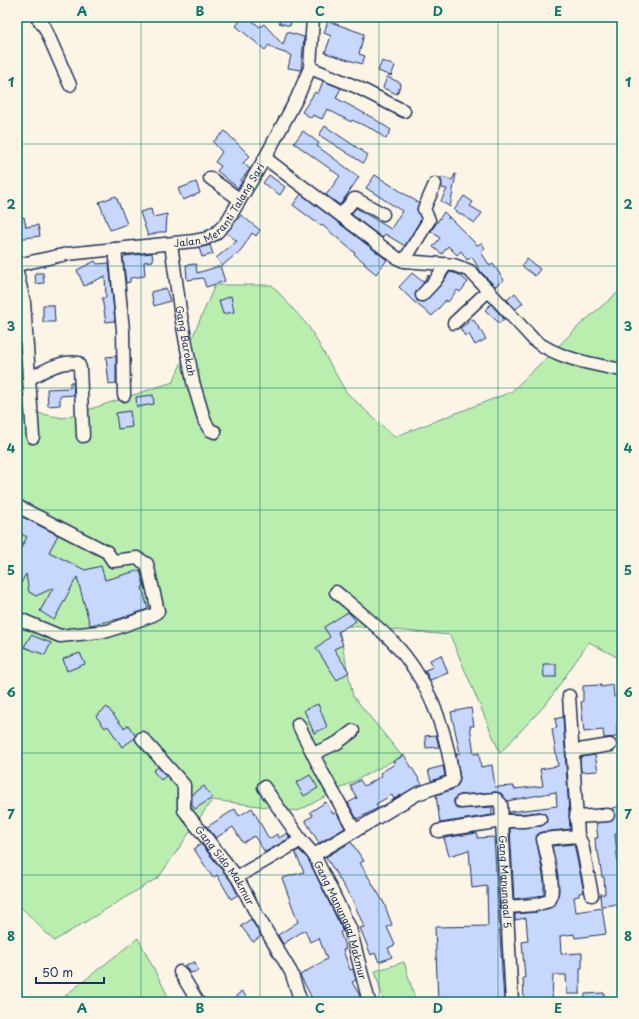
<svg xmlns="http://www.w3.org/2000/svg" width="639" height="1019" font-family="'Playpen Sans',sans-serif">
	<rect width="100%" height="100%" fill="#fcf5e5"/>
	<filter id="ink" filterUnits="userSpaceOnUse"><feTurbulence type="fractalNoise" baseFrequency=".025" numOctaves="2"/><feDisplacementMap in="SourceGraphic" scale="8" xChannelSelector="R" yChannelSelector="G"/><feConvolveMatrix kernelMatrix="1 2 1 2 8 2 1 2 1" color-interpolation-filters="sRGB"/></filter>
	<g filter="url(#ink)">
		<!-- green -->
		<g fill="#baeeaf" stroke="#6a8e86">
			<polygon points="215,285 272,285 309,327 346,392 394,437 511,392 582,323 622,289 622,660 589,642 547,703 500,753 450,635 338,625 353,696 402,756 298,811 212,800 159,877 54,941 17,903 17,409 63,418 173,382"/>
			<polygon points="138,938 171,1002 65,1002 66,995"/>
			<polygon points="404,962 416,1002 384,1002 375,971"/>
		</g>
		<!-- building -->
		<g fill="#c8d7fd" stroke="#1b2f5e">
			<polygon points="243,17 247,17 260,27 264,24 283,45 287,32 304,37 301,70 288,68 291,55 276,50 269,45 265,50 236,26"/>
			<polygon points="281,17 292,17 290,26 279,23"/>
			<polygon points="328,21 364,34 359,54 365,56 362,64 325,53 331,36 324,33"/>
			<polygon points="382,61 395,66 391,76 378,71"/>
			<polygon points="387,77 401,83 397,94 383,88"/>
			<polygon points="323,81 341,88 336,98 373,118 391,130 386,139 374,130 352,120 351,122 327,109 322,119 313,115 311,118 302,112 315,92 318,94"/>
			<polygon points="325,126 368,155 363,163 319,135"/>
			<polygon points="225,131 250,156 243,163 250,169 240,181 242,182 238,188 217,171 221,166 215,162 222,152 213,142"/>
			<polygon points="303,131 319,143 317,146 359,177 340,205 326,195 340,176 294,143"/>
			<polygon points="455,174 456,174 450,207 441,201 447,189 442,188 441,179 441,177 452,180"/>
			<polygon points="269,175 285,187 280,195 263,183"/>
			<polygon points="375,175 419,203 417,209 421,219 405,246 385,234 382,238 351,214 356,208 391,229 402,211 366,188"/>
			<polygon points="196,182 200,193 183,200 178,189"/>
			<polygon points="301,194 387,260 376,274 364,264 365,263 354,254 355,253 322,225 321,226 293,205"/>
			<polygon points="116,196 127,224 110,230 99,202"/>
			<polygon points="464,196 473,202 470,206 482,213 475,223 454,210"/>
			<polygon points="151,209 153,217 167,214 166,232 159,232 148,236 140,212"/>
			<polygon points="444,212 449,217 448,219 449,217 477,245 482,243 485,249 481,252 490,266 493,264 504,280 495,286 481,272 472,257 467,260 461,251 457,255 448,246 442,254 433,247 440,238 431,231"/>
			<polygon points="241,215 260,230 256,236 252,233 238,255 236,254 222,266 216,258 237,241 226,233"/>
			<polygon points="24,217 26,227 38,225 40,236 17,239 17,218"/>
			<polygon points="210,245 213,254 202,257 199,248"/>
			<polygon points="152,253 153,261 144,262 145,276 130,278 130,282 126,283 123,258 125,256"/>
			<polygon points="527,259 540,269 535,276 522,266"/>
			<polygon points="95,261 97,264 109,263 115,321 106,322 102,298 106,298 105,276 84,286 77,270"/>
			<polygon points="196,264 197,273 220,266 225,281 206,287 203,278 187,280 186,265"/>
			<polygon points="450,272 458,274 468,282 460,292 457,290 448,302 446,300 432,316 413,301 399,287 412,273 423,282 428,275 429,276 415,294 417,301 424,302 440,286"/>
			<polygon points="35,273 43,273 44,283 36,284"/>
			<polygon points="166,288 170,301 154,306 151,292"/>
			<polygon points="515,293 523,303 516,309 507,300"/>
			<polygon points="231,296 234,312 223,314 219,301"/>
			<polygon points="491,304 504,319 499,323 485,310"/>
			<polygon points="43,305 54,305 55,322 43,322"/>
			<polygon points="473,319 486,339 475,345 469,334 465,336 460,328"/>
			<polygon points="116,356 116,383 109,384 106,357"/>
			<polygon points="70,382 73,382 74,395 60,396 60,405 48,406 47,389 70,388"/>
			<polygon points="153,395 154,404 137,407 136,397"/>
			<polygon points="130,411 132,427 118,429 116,413"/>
			<polygon points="19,515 58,535 49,552 85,570 101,566 105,580 140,570 144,586 142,587 148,609 119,619 90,625 77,577 54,620 40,611 53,588 36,596 29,592 26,574 17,590 17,555 27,537 17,532 17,519"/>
			<polygon points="348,612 356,621 338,632 343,645 334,649 349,672 337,680 316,648 330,637 324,627"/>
			<polygon points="31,635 51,643 45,655 24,647"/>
			<polygon points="80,653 85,664 67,671 63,659"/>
			<polygon points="441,655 448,673 430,680 425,670 433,667 430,660"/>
			<polygon points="543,664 556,664 556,677 544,677"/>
			<polygon points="601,685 601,687 613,685 614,697 622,695 622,723 617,723 617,737 604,738 603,730 584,732 581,702 583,701 583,686"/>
			<polygon points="318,704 327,727 314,733 304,710"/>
			<polygon points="107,707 124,728 128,725 135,735 135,738 122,747 108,726 105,728 96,716"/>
			<polygon points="471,708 474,726 470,726 474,754 479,753 481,767 492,765 495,787 514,786 514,789 543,786 540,769 558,766 552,729 557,728 555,719 563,717 570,829 542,832 536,836 544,881 544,895 514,899 510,828 541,826 547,822 546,815 539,812 524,814 509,814 509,812 557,806 556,792 507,801 501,793 496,792 460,795 454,799 454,803 457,809 492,807 492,815 440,823 436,795 454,789 459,783 460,778 456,754 460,753 451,712"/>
			<polygon points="436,735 439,747 426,748 425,736"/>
			<polygon points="404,755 422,784 394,799 392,795 376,804 378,808 357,819 348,803 357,798 350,786 360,780 364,786 382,776 380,773 395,764 393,762"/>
			<polygon points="595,755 598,771 581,772 580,757"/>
			<polygon points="443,766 445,776 431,781 428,770"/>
			<polygon points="158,767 166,776 161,780 153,771"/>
			<polygon points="310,775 318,788 304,796 296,783"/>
			<polygon points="204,786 212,798 195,809 192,805 192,795"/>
			<polygon points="326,802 333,814 336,812 345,828 319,843 305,820 313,816 310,812"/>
			<polygon points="622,806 622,833 615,834 622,904 601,906 600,894 605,894 604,877 602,877 598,851 596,851 595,838 598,838 596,823 612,821 615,815 612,808"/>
			<polygon points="252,808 269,839 277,834 279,838 287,833 290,838 265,852 254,836 243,843 233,827 216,838 207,827 235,809 239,816"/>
			<polygon points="477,833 477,838 494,837 504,1002 438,1002 435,927 488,926 487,886 472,888 469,850 449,856 444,838"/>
			<polygon points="351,842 364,861 360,863 384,903 392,925 387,927 395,945 388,948 392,957 379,962 375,953 371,955 360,928 364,927 354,903 326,857"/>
			<polygon points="201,844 231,881 238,895 231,899 217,875 213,878 194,849"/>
			<polygon points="574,844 584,892 579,893 579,896 574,897 576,912 602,908 606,934 575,938 574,934 560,936 561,954 582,953 582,968 580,968 580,994 567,994 566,975 553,975 552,1001 524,1002 523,978 525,978 522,942 528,941 526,918 515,920 515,914 537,912 554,906 558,899 559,889 552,846"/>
			<polygon points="299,850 308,859 343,931 340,932 346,949 343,950 350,970 353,969 356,980 352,982 359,994 361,1002 314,1002 300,975 327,959 319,938 310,942 305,930 283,944 278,935 298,922 282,878 304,872 295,852"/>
			<polygon points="251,919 261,936 253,942 241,926"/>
			<polygon points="195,962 198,971 190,973 185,965"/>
			<polygon points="242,991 250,1002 240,1002 236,996"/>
			<polygon points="604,993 604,1002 585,1002 585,994"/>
		</g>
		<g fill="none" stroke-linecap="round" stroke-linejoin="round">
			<defs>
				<g id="minor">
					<polyline points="37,17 45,28 70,85"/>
					<polyline points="310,68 357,87 404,111"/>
					<path d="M265,158L397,258L404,261L454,265L470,271L534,340C559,359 592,364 622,370"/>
					<polyline points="210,178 239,199"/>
					<polyline points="341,215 354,199 356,199 383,214"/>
					<path id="s1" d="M171,244L180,310L193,382L205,422L210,430L215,432"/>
					<polyline points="115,249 123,330 124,395"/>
					<polyline points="404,261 429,220 424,209 435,184"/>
					<path id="s2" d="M17,265L67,254L194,241L205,239L215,234L226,223L265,158L297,98L310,68L313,17"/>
					<polyline points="17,272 24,302 33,437"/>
					<polyline points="422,295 435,281 446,264"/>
					<polyline points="454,323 489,290"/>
					<path d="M29,379C43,371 61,360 78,363L80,368L83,436"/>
					<polyline points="17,506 107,552 113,561 137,558 147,564 158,611 153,615 108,631 60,636 17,618"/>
					<path id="s3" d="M336,592C355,608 375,624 393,642C429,680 446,728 453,779L451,782L417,794L314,855L350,928L369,1002"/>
					<polyline points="298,724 322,772 355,831"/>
					<path id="s4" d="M142,738L184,785V810L237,877L257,915L291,972L301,1002"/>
					<polyline points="573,751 610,745"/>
					<polyline points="313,754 337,743 353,731"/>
					<polyline points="264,787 301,840 314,855"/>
					<path id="s5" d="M461,802L496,799L501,804L512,1002"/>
					<polyline points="576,817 608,815"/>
					<polyline points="438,831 502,821 524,821 540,819"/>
					<polyline points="578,836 582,844 592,895"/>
					<polyline points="237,877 301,840"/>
					<path d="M507,907L535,905L549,901C557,891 546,852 543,839L578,836L569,696"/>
					<polyline points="180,972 198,1002"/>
				</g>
			</defs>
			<!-- minor casing -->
			<use href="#minor" stroke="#1b2f5e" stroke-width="15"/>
			<!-- minor -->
			<use href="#minor" stroke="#fcf5e5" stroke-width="12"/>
		</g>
	</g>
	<!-- grid -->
	<path fill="none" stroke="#0f766e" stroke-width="1" stroke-opacity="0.55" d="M141,17V1002M260,17V1002M379,17V1002M498,17V1002M17,144H622M17,266H622M17,388H622M17,510H622M17,631H622M17,753H622M17,875H622"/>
	<g text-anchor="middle" stroke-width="3.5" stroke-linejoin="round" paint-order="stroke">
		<!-- street labels -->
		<g font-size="10" fill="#1b2f5e" stroke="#fcf5e5">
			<text dy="4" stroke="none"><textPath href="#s2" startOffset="222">Jalan Meranti Talang Sari</textPath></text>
			<text dy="4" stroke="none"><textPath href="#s1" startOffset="98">Gang Barokah</textPath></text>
			<text dy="4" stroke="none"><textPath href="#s4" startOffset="157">Gang Sido Makmur</textPath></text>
			<text dy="4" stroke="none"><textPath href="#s5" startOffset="120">Gang Manunggal 5</textPath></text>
			<text dy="4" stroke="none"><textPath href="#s3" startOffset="458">Gang Manunggal Makmur</textPath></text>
		</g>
	</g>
	<!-- margin -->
	<rect width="639" height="1019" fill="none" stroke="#fcf5e5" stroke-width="44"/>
	<!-- scale -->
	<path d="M36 977v6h68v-6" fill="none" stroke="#1b2f5e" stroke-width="2"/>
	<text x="42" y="977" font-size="12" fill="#1b2f5e" stroke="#fcf5e5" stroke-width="3" paint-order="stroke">50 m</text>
	<rect x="22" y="22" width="595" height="975" fill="none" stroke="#0f766e" stroke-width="1.5"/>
	<g font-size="13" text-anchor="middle" font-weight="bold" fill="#0f766e">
		<text x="82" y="16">A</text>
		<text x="200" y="16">B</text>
		<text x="320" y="16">C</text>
		<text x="438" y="16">D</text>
		<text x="558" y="16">E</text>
		<text x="11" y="87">1</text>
		<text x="628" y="87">1</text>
		<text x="11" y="209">2</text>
		<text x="628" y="209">2</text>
		<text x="11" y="331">3</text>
		<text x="628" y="331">3</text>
		<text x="11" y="453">4</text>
		<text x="628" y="453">4</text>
		<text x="11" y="575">5</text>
		<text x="628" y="575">5</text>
		<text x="11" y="697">6</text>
		<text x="628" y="697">6</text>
		<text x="11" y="819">7</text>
		<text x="628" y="819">7</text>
		<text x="11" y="941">8</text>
		<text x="628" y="941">8</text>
		<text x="82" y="1013">A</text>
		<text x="200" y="1013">B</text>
		<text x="320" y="1013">C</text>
		<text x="438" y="1013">D</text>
		<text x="558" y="1013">E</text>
	</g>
</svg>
